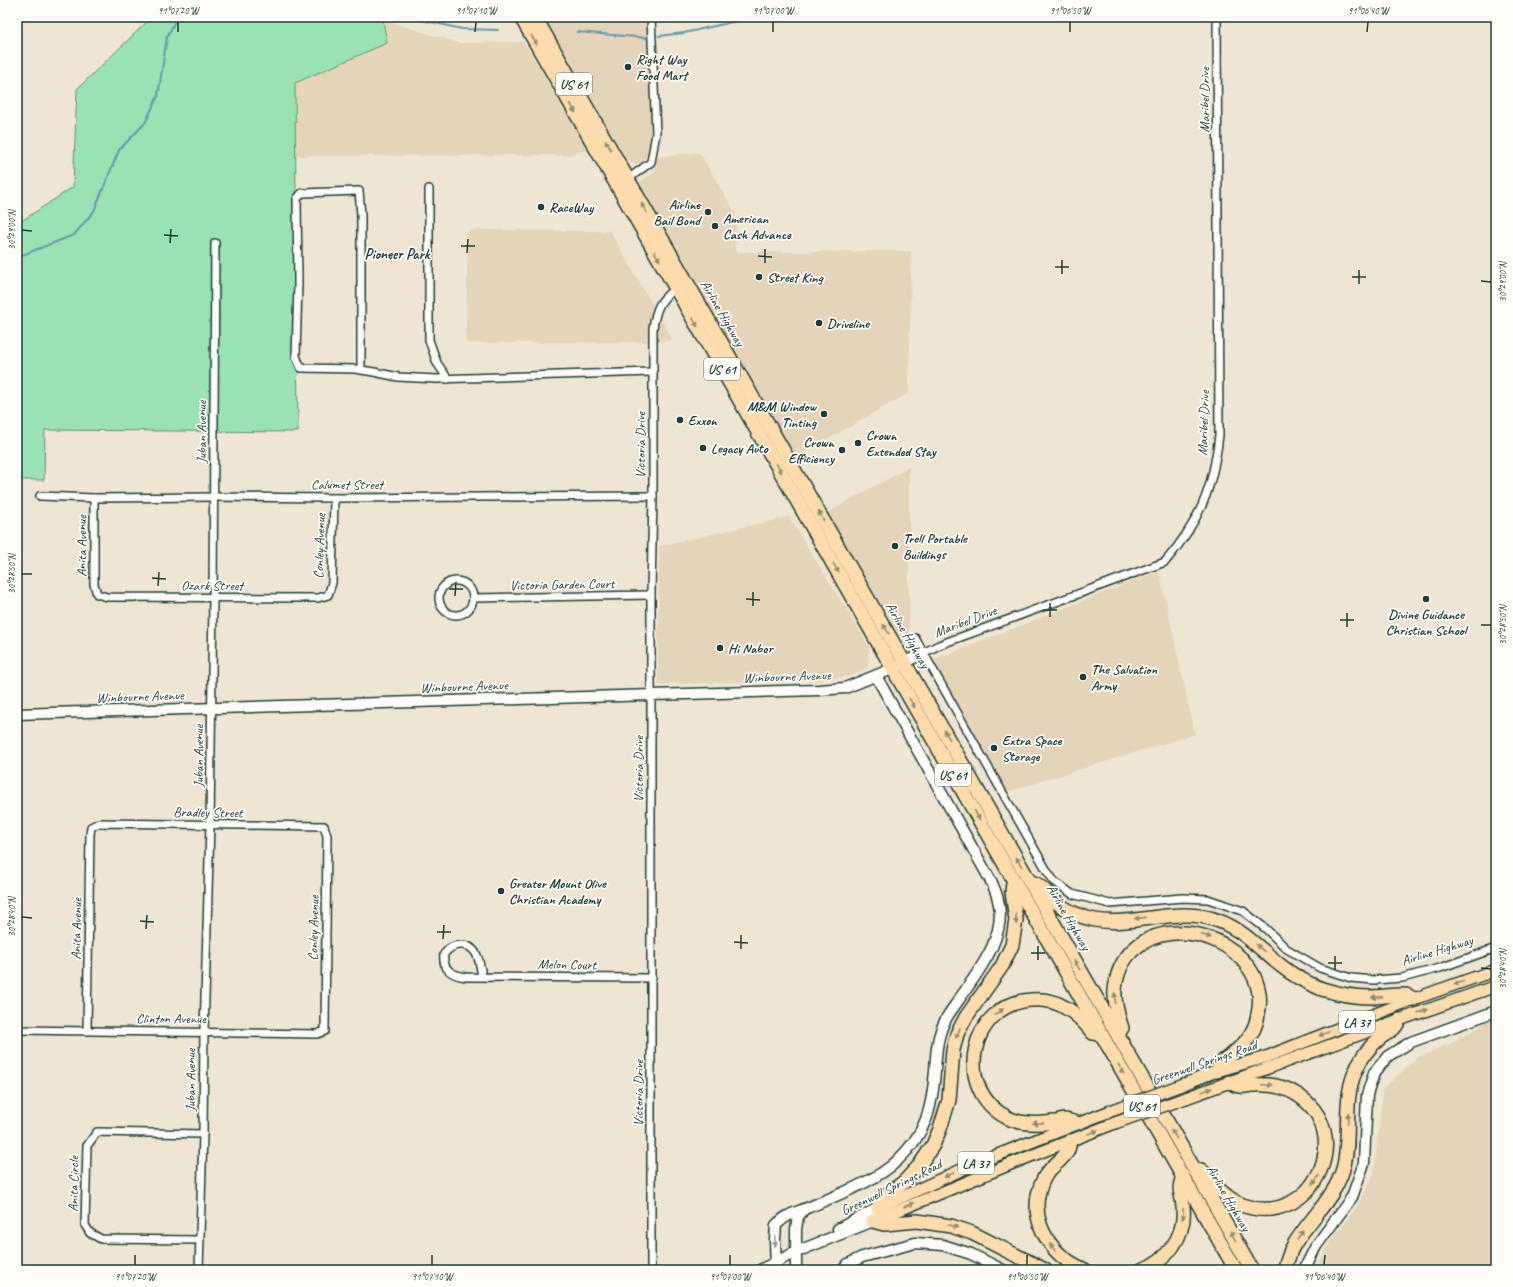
<svg xmlns="http://www.w3.org/2000/svg" width="1513" height="1287" font-family="Caveat,sans-serif">
	<rect width="100%" height="100%" fill="#eee5d3"/>
	<filter id="ink" filterUnits="userSpaceOnUse"><feTurbulence type="fractalNoise" baseFrequency=".025" numOctaves="2"/><feDisplacementMap in="SourceGraphic" scale="8" xChannelSelector="R" yChannelSelector="G"/><feConvolveMatrix kernelMatrix="1 2 1 2 8 2 1 2 1" color-interpolation-filters="sRGB"/></filter>
	<g filter="url(#ink)">
		<!-- built -->
		<g fill="#e4d4ba">
			<polygon points="544,17 649,17 651,127 648,153 644,160 640,164 636,164 630,162 625,157"/>
			<polygon points="383,20 459,43 524,42 589,150 568,155 295,156 295,83 387,43"/>
			<polygon points="699,152 736,214 735,252 911,251 909,393 796,457 639,182 655,172 656,157"/>
			<polygon points="468,230 610,231 673,340 647,342 466,343"/>
			<polygon points="909,467 909,632 901,638 827,513"/>
			<polygon points="789,517 869,646 868,667 850,676 818,680 658,684 659,546"/>
			<polygon points="1159,571 1195,734 1006,792 933,660"/>
			<polygon points="1496,1018 1496,1270 1316,1270 1329,1243 1356,1208 1374,1174 1383,1089 1417,1058 1458,1040 1485,1023"/>
		</g>
		<!-- green -->
		<polygon fill="#99e2b1" stroke="#5c9072" points="152,17 373,17 383,20 387,43 295,83 298,432 45,430 44,480 17,480 17,224 73,187 77,89"/>
		<g fill="none" stroke-linecap="round" stroke-linejoin="round">
			<!-- stream -->
			<g stroke="#6999ac" stroke-width="2">
				<polyline points="409,17 462,29 498,30"/>
				<polyline points="577,32 648,38"/>
				<polyline points="659,36 684,33 754,17"/>
				<polyline points="17,257 74,235 94,211 119,150 145,123 158,96 167,37 177,17"/>
			</g>
			<defs>
				<g id="street">
					<polyline points="628,179 651,162 656,133 651,17"/>
					<polyline points="429,189 429,340 437,363 448,379"/>
					<polyline points="361,370 361,215 359,191 302,193 297,199 298,284 296,356 301,368 355,369 374,372 398,377 436,379 653,372"/>
					<polyline points="40,496 94,498 213,497 334,498 653,496"/>
					<polyline points="94,498 94,584 97,594 107,597 318,598 328,595 332,583 334,498"/>
					<circle cx="456" cy="598" r="17"/>
					<polyline points="473,598 651,595"/>
					<polyline points="915,638 1047,871 1054,881 1072,894 1110,904 1182,898 1208,899 1243,911 1266,929 1287,949 1320,968 1351,978 1374,980 1402,978 1440,968 1496,948"/>
					<path d="M923,653L939,645L1165,562C1200,521 1213,489 1219,435L1217,17"/>
					<path d="M482,977C480,963 478,944 460,945C453,945 448,949 444,954C442,970 452,975 466,977L652,978"/>
					<path d="M17,1030C117,1031 217,1032 317,1034L325,1031L327,836L324,826L99,823L91,827L90,835L87,1031"/>
					<polyline points="199,1240 101,1239 90,1233 85,1225 87,1146 97,1132 203,1134"/>
					<polyline points="199,1270 203,1134 204,1032 210,825 213,599 215,243"/>
					<path d="M651,1270V592L653,496V328C656,308 660,299 677,287"/>
				</g>
				<g id="secondary">
					<polyline points="17,714 819,690 845,688 892,669 923,653"/>
					<polyline points="838,1229 878,1208"/>
					<polyline points="760,1270 796,1252 873,1221"/>
					<path d="M776,1270L775,1239L776,1225C789,1213 793,1214 807,1208C835,1196 877,1181 898,1160C926,1133 932,1109 935,1071C936,1054 937,1036 945,1021C948,1014 954,1007 958,1001C977,973 1008,936 998,900C997,894 994,888 992,883L876,676"/>
					<polyline points="796,1270 796,1229 798,1217 804,1209"/>
					<polyline points="843,1270 848,1264 862,1257 915,1243 943,1245 971,1254 1003,1270"/>
					<polyline points="1304,1270 1316,1246 1352,1197 1364,1163 1367,1095 1374,1073 1388,1056 1411,1042 1496,1011"/>
				</g>
				<g id="primary">
					<polyline points="1184,1084 1217,1071 1266,1057 1414,999 1496,970"/>
					<polyline points="1186,1098 1399,1020 1496,986"/>
					<polyline points="878,1208 972,1165 1113,1110"/>
					<polyline points="873,1221 1013,1163 1115,1123"/>
				</g>
				<g id="highway">
					<polyline points="521,17 1236,1270"/>
					<polyline points="535,17 1252,1270"/>
					<path d="M1034,883C1043,886 1046,893 1052,899C1065,910 1079,917 1095,920C1137,927 1178,905 1219,921C1243,930 1260,949 1280,965C1292,975 1307,983 1322,989C1338,994 1354,997 1370,997C1378,997 1401,994 1406,995C1409,996 1412,998 1414,999"/>
					<path d="M1119,1033L1122,1028C1118,1016 1114,1003 1115,990C1121,919 1214,917 1249,968C1258,981 1262,998 1258,1014C1256,1028 1248,1041 1237,1050C1227,1059 1223,1058 1217,1071"/>
					<path d="M1076,1123C1073,1122 1068,1120 1064,1120C1062,1120 1058,1122 1055,1122C1040,1124 1022,1125 1008,1118C952,1090 969,1004 1031,1000C1043,999 1055,1001 1066,1008C1077,1014 1085,1023 1093,1033L1097,1034"/>
					<path d="M1070,1141C1069,1144 1069,1149 1067,1152C1061,1162 1050,1166 1044,1178C1025,1216 1048,1255 1085,1270"/>
					<path d="M1201,1170C1206,1173 1209,1179 1213,1183C1222,1193 1233,1202 1245,1206C1313,1228 1358,1132 1296,1094C1283,1085 1268,1084 1252,1085C1249,1085 1244,1087 1240,1086C1236,1086 1232,1083 1229,1082"/>
					<polyline points="878,1208 881,1199 904,1182 919,1166 933,1145 940,1129 949,1100 953,1050 957,1034 966,1017 1002,966 1012,945 1016,920 1012,892 1013,883"/>
					<polyline points="873,1221 884,1224 917,1221 951,1226 972,1233 1045,1270"/>
					<path d="M1141,1270C1168,1261 1186,1235 1183,1207C1182,1192 1177,1192 1183,1176"/>
					<path d="M1284,1270L1291,1250L1295,1243C1310,1219 1335,1197 1343,1169C1352,1138 1342,1103 1355,1072C1360,1059 1369,1047 1380,1038C1390,1030 1394,1032 1399,1020"/>
				</g>
			</defs>
			<!-- street casing -->
			<use href="#street" stroke="#1f3d34" stroke-width="10"/>
			<!-- secondary casing -->
			<use href="#secondary" stroke="#1f3d34" stroke-width="13"/>
			<!-- primary casing -->
			<use href="#primary" stroke="#1f3d34" stroke-width="14"/>
			<!-- highway casing -->
			<use href="#highway" stroke="#1f3d34" stroke-width="16"/>
			<!-- street -->
			<use href="#street" stroke="#fdfcf7" stroke-width="7"/>
			<!-- secondary -->
			<use href="#secondary" stroke="#fdfcf7" stroke-width="10"/>
			<!-- primary -->
			<use href="#primary" stroke="#fcdcac" stroke-width="11"/>
			<!-- highway -->
			<use href="#highway" stroke="#fcdcac" stroke-width="13"/>
			<defs>
				<g id="primary-bridge">
					<polyline points="1113,1110 1184,1084"/>
					<polyline points="1115,1123 1186,1098"/>
				</g>
			</defs>
			<!-- primary-bridge casing -->
			<use href="#primary-bridge" stroke="#1f3d34" stroke-width="14" stroke-linecap="butt"/>
			<!-- primary-bridge -->
			<use href="#primary-bridge" stroke="#fcdcac" stroke-width="11"/>
		</g>
		<!-- one-way arrows -->
		<defs><path id="oneway-solid" d="M-6-.8H1V-3.2L6.5 0L1 3.2V.8H-6Z"/></defs>
		<g fill="#8e8c70">
			<use href="#oneway-solid" transform="translate(534 40) rotate(60)"/>
			<use href="#oneway-solid" transform="translate(573 108) rotate(61)"/>
			<use href="#oneway-solid" transform="translate(608 145) rotate(-120)"/>
			<use href="#oneway-solid" transform="translate(644 208) rotate(-119)"/>
			<use href="#oneway-solid" transform="translate(657 256) rotate(60)"/>
			<use href="#oneway-solid" transform="translate(695 322) rotate(60)"/>
			<use href="#oneway-solid" transform="translate(779 468) rotate(60)"/>
			<use href="#oneway-solid" transform="translate(821 516) rotate(-120)"/>
			<use href="#oneway-solid" transform="translate(836 568) rotate(60)"/>
			<use href="#oneway-solid" transform="translate(886 629) rotate(-121)"/>
			<use href="#oneway-solid" transform="translate(912 703) rotate(60)"/>
			<use href="#oneway-solid" transform="translate(947 735) rotate(-120)"/>
			<use href="#oneway-solid" transform="translate(977 815) rotate(61)"/>
			<use href="#oneway-solid" transform="translate(1019 862) rotate(-120)"/>
			<use href="#oneway-solid" transform="translate(1140 918) rotate(174)"/>
			<use href="#oneway-solid" transform="translate(1016 919) rotate(89)"/>
			<use href="#oneway-solid" transform="translate(1206 936) rotate(18)"/>
			<use href="#oneway-solid" transform="translate(1260 948) rotate(-139)"/>
			<use href="#oneway-solid" transform="translate(1077 965) rotate(-120)"/>
			<use href="#oneway-solid" transform="translate(1459 983) rotate(161)"/>
			<use href="#oneway-solid" transform="translate(1377 997) rotate(179)"/>
			<use href="#oneway-solid" transform="translate(1115 998) rotate(-93)"/>
			<use href="#oneway-solid" transform="translate(1423 1011) rotate(-19)"/>
			<use href="#oneway-solid" transform="translate(999 1012) rotate(-37)"/>
			<use href="#oneway-solid" transform="translate(958 1033) rotate(112)"/>
			<use href="#oneway-solid" transform="translate(1324 1034) rotate(159)"/>
			<use href="#oneway-solid" transform="translate(1121 1069) rotate(60)"/>
			<use href="#oneway-solid" transform="translate(1267 1085) rotate(3)"/>
			<use href="#oneway-solid" transform="translate(1207 1090) rotate(-20)"/>
			<use href="#oneway-solid" transform="translate(1348 1118) rotate(-87)"/>
			<use href="#oneway-solid" transform="translate(1038 1123) rotate(179)"/>
			<use href="#oneway-solid" transform="translate(1093 1132) rotate(-21)"/>
			<use href="#oneway-solid" transform="translate(1174 1134) rotate(-120)"/>
			<use href="#oneway-solid" transform="translate(949 1175) rotate(156)"/>
			<use href="#oneway-solid" transform="translate(1316 1180) rotate(123)"/>
			<use href="#oneway-solid" transform="translate(909 1205) rotate(-23)"/>
			<use href="#oneway-solid" transform="translate(1183 1214) rotate(93)"/>
			<use href="#oneway-solid" transform="translate(953 1226) rotate(16)"/>
			<use href="#oneway-solid" transform="translate(1300 1235) rotate(-55)"/>
			<use href="#oneway-solid" transform="translate(1233 1236) rotate(-119)"/>
			<use href="#oneway-solid" transform="translate(1053 1248) rotate(-130)"/>
		</g>
		<use fill="#8e9c96" href="#oneway-solid" transform="translate(775 1241) rotate(90)"/>
	</g>
	<!-- ticks -->
	<path fill="none" stroke="#1f3d34" stroke-width="1.5" d="M178,32V22M475,32L476,22M773,32V22M1070,32V22M1367,32L1368,22M22,230L32,231M164,235L178,236M170,243L171,229M461,246H475M467,253L468,239M758,256L772,257M765,263V249M1055,267H1069M1062,274V260M1352,277H1366M1481,281L1491,282M1359,284V270M22,574H32M152,578L166,579M158,586L159,572M449,589H463M455,596L456,582M746,599L760,600M753,606V592M1043,610H1057M1050,617V603M1340,620H1354M1481,625H1491M1347,627V613M22,917L32,918M140,921L154,922M146,929L147,915M437,932H451M443,939L444,925M734,942L748,943M741,949V935M1031,953H1045M1038,960V946M1328,963H1342M1481,968L1491,969M1335,970V956M135,1265V1255M432,1265V1255M730,1265V1255M1027,1265V1255M1324,1265L1325,1255"/>
	<!-- markers -->
	<g fill="#1f3d34" stroke="#fdfcf7" stroke-width="1.5">
		<circle cx="628" cy="67" r="4"/>
		<circle cx="541" cy="207" r="4"/>
		<circle cx="708" cy="212" r="4"/>
		<circle cx="715" cy="226" r="4"/>
		<circle cx="759" cy="277" r="4"/>
		<circle cx="819" cy="323" r="4"/>
		<circle cx="824" cy="414" r="4"/>
		<circle cx="680" cy="420" r="4"/>
		<circle cx="858" cy="443" r="4"/>
		<circle cx="703" cy="448" r="4"/>
		<circle cx="842" cy="450" r="4"/>
		<circle cx="895" cy="546" r="4"/>
		<circle cx="1426" cy="599" r="4"/>
		<circle cx="720" cy="648" r="4"/>
		<circle cx="1083" cy="677" r="4"/>
		<circle cx="994" cy="748" r="4"/>
		<circle cx="501" cy="891" r="4"/>
	</g>
	<g text-anchor="middle" stroke-width="3.5" stroke-linejoin="round" paint-order="stroke">
		<!-- shield labels -->
		<g fill="#fdfcf7" stroke="#62766e" stroke-width="1">
			<rect x="556" y="73" width="36" height="22" rx="3"/>
			<rect x="704" y="358" width="36" height="22" rx="3"/>
			<rect x="935" y="764" width="36" height="22" rx="3"/>
			<rect x="1339" y="1011" width="36" height="22" rx="3"/>
			<rect x="1124" y="1095" width="36" height="22" rx="3"/>
			<rect x="958" y="1152" width="36" height="22" rx="3"/>
		</g>
		<g font-size="13" font-weight="bold" fill="#1f3d34">
			<text x="574" y="89">US 61</text>
			<text x="722" y="374">US 61</text>
			<text x="953" y="780">US 61</text>
			<text x="1357" y="1027">LA 37</text>
			<text x="1142" y="1111">US 61</text>
			<text x="976" y="1168">LA 37</text>
		</g>
		<!-- poi labels -->
		<g font-size="14" font-weight="bold" fill="#1f3d34" stroke="#fdfcf7" text-anchor="start">
			<text x="636" y="64">Right Way<tspan x="636" dy="16">Food Mart</tspan></text>
			<text x="700" y="209" text-anchor="end">Airline<tspan x="700" dy="16">Bail Bond</tspan></text>
			<text x="549" y="212">RaceWay</text>
			<text x="723" y="223">American<tspan x="723" dy="16">Cash Advance</tspan></text>
			<text x="767" y="282">Street King</text>
			<text x="827" y="328">Driveline</text>
			<text x="816" y="411" text-anchor="end">M&amp;M Window<tspan x="816" dy="16">Tinting</tspan></text>
			<text x="688" y="425">Exxon</text>
			<text x="866" y="440">Crown<tspan x="866" dy="16">Extended Stay</tspan></text>
			<text x="834" y="447" text-anchor="end">Crown<tspan x="834" dy="16">Efficiency</tspan></text>
			<text x="711" y="453">Legacy Auto</text>
			<text x="903" y="543">Trell Portable<tspan x="903" dy="16">Buildings</tspan></text>
			<text x="1426" y="619" text-anchor="middle">Divine Guidance<tspan x="1426" dy="16">Christian School</tspan></text>
			<text x="728" y="653">Hi Nabor</text>
			<text x="1091" y="674">The Salvation<tspan x="1091" dy="16">Army</tspan></text>
			<text x="1002" y="745">Extra Space<tspan x="1002" dy="16">Storage</tspan></text>
			<text x="509" y="888">Greater Mount Olive<tspan x="509" dy="16">Christian Academy</tspan></text>
		</g>
		<!-- street labels -->
		<g font-size="14" fill="#1f3d34" stroke="#fdfcf7">
			<text transform="translate(1204 100) rotate(-90)" y="5">Maribel Drive</text>
			<text transform="translate(723 313) rotate(60)" y="5">Airline Highway</text>
			<text transform="translate(1203 423) rotate(-88)" y="5">Maribel Drive</text>
			<text transform="translate(201 432) rotate(-90)" y="5">Juban Avenue</text>
			<text transform="translate(640 445) rotate(-90)" y="5">Victoria Drive</text>
			<text x="347" y="489">Calumet Street</text>
			<text transform="translate(81 546) rotate(-90)" y="5">Anita Avenue</text>
			<text transform="translate(319 546) rotate(-88)" y="5">Conley Avenue</text>
			<text transform="translate(562 584) rotate(-1)" y="5">Victoria Garden Court</text>
			<text x="212" y="590">Ozark Street</text>
			<text transform="translate(965 621) rotate(-21)" y="5">Maribel Drive</text>
			<text transform="translate(908 635) rotate(60)" y="5">Airline Highway</text>
			<text transform="translate(787 676) rotate(-2)" y="5">Winbourne Avenue</text>
			<text transform="translate(464 686) rotate(-2)" y="5">Winbourne Avenue</text>
			<text transform="translate(140 696) rotate(-2)" y="5">Winbourne Avenue</text>
			<text transform="translate(198 756) rotate(-90)" y="5">Juban Avenue</text>
			<text transform="translate(638 769) rotate(-90)" y="5">Victoria Drive</text>
			<text transform="translate(208 812) rotate(1)" y="5">Bradley Street</text>
			<text transform="translate(1069 917) rotate(60)" y="5">Airline Highway</text>
			<text transform="translate(313 928) rotate(-89)" y="5">Conley Avenue</text>
			<text transform="translate(76 929) rotate(-89)" y="5">Anita Avenue</text>
			<text transform="translate(1437 950) rotate(-17)" y="5">Airline Highway</text>
			<text transform="translate(567 964) rotate(1)" y="5">Melon Court</text>
			<text x="171" y="1023">Clinton Avenue</text>
			<text transform="translate(1204 1062) rotate(-19)" y="5">Greenwell Springs Road</text>
			<text transform="translate(190 1080) rotate(-90)" y="5">Juban Avenue</text>
			<text transform="translate(638 1093) rotate(-90)" y="5">Victoria Drive</text>
			<text transform="translate(73 1184) rotate(-89)" y="5">Anita Circle</text>
			<text transform="translate(891 1187) rotate(-26)" y="5">Greenwell Springs Road</text>
			<text transform="translate(1229 1198) rotate(60)" y="5">Airline Highway</text>
		</g>
		<!-- neighbourhood labels -->
		<g font-size="15" font-weight="bold" fill="#1f3d34" stroke="#fdfcf7">
			<text x="397" y="259">Pioneer Park</text>
		</g>
	</g>
	<!-- margin -->
	<rect width="1513" height="1287" fill="none" stroke="#fdfcf7" stroke-width="44"/>
	<rect x="22" y="22" width="1469" height="1243" fill="none" stroke="#1f3d34" stroke-width="1.5"/>
	<g font-size="10" text-anchor="middle" fill="#1f3d34">
		<text x="178" y="14">91°07'20"W</text>
		<text x="476" y="14">91°07'10"W</text>
		<text x="773" y="14">91°07'00"W</text>
		<text x="1070" y="14">91°06'50"W</text>
		<text x="1368" y="14">91°06'40"W</text>
		<text transform="translate(11 230) rotate(-90)" y="4">30°29'00"N</text>
		<text transform="translate(1502 282) rotate(-90)" y="4">30°29'00"N</text>
		<text transform="translate(11 574) rotate(-90)" y="4">30°28'50"N</text>
		<text transform="translate(1502 625) rotate(-90)" y="4">30°28'50"N</text>
		<text transform="translate(11 917) rotate(-90)" y="4">30°28'40"N</text>
		<text transform="translate(1502 969) rotate(-90)" y="4">30°28'40"N</text>
		<text x="135" y="1280">91°07'20"W</text>
		<text x="432" y="1280">91°07'10"W</text>
		<text x="730" y="1280">91°07'00"W</text>
		<text x="1027" y="1280">91°06'50"W</text>
		<text x="1324" y="1280">91°06'40"W</text>
	</g>
</svg>
